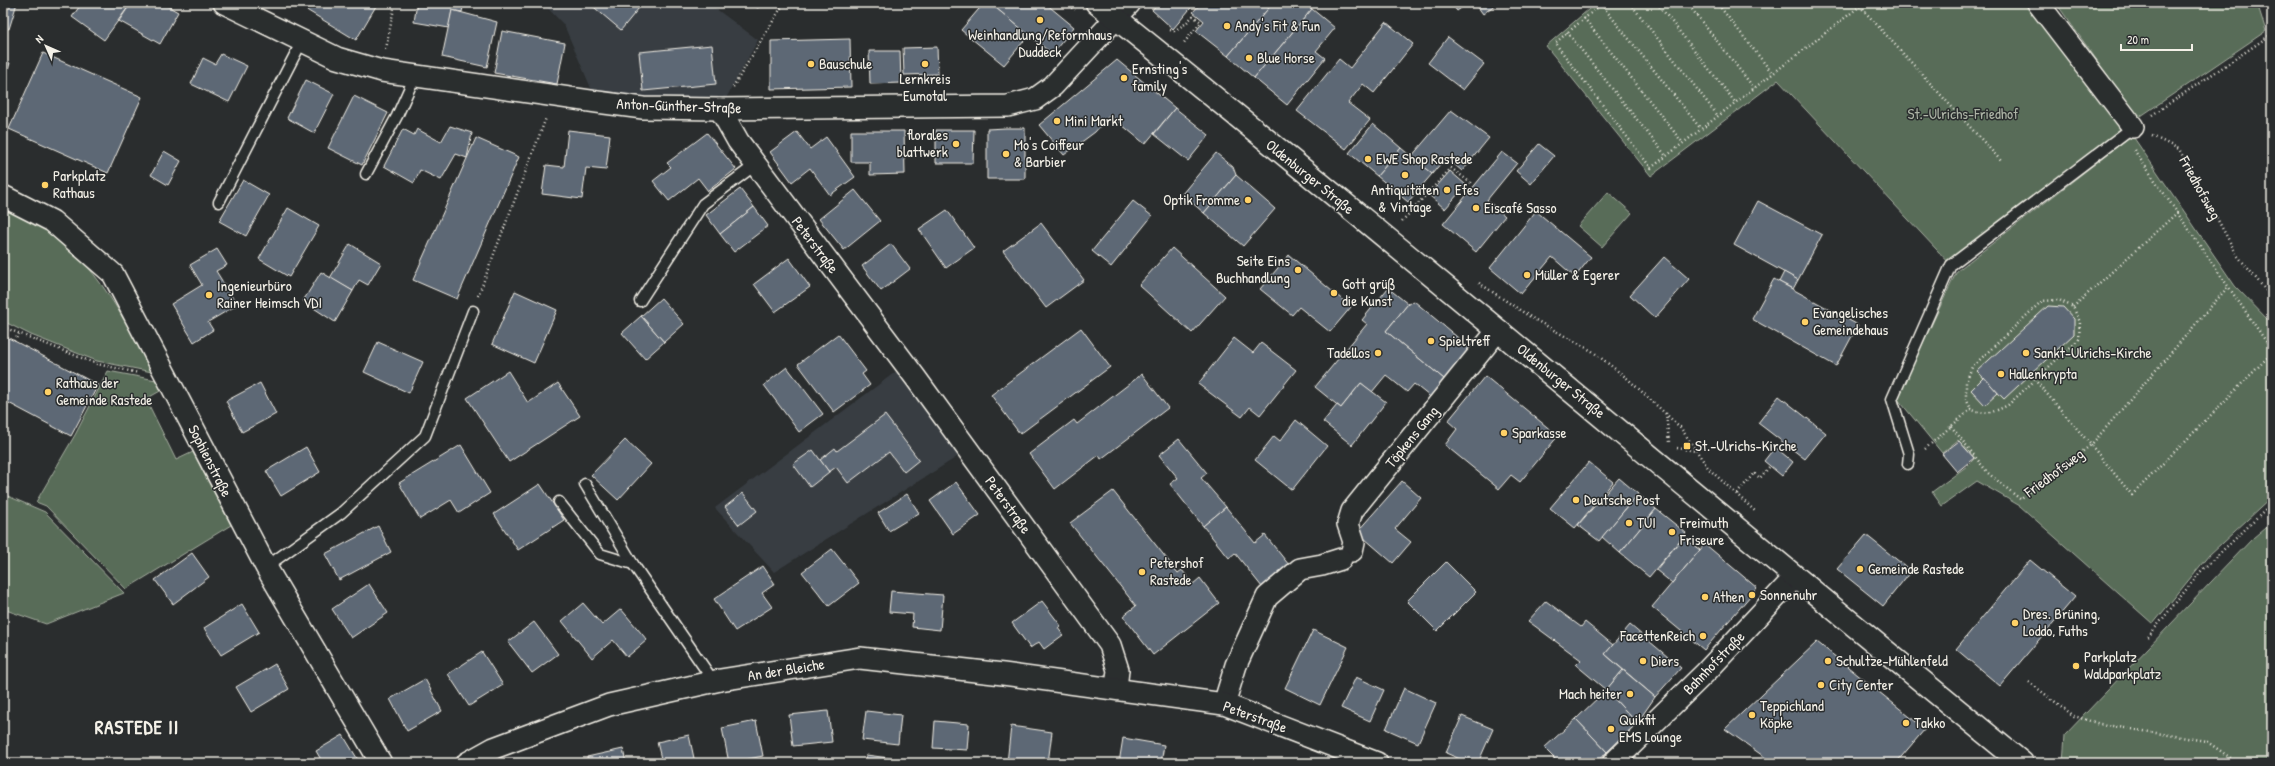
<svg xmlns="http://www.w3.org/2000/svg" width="2275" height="766" font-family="'Patrick Hand',sans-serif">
	<rect width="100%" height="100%" fill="#2a2d2e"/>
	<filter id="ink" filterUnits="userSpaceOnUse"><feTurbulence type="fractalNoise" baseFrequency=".025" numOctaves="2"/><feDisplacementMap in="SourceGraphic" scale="8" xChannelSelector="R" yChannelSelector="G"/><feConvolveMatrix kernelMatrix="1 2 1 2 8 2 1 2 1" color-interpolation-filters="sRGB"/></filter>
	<g filter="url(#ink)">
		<!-- built -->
		<g fill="#393e43">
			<polygon points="543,3 708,3 758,40 720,109 597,102 564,25"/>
			<polygon points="906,364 968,450 774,572 715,508"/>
		</g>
		<!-- green -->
		<g fill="#586c58" stroke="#a6aea0">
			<polygon points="1596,3 2034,3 2123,127 1951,265 1778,80 1651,176 1546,46"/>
			<polygon points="2056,3 2257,3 2266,31 2138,118"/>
			<polygon points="2132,135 2235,286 2272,324 2272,497 2209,555 2153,624 2020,506 1977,481 1942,506 1932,492 1967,466 1975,458 1958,440 1942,453 1897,398 1957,271"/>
			<polygon points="1608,192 1632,213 1602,247 1578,226"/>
			<path d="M3,206C81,235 116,302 152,372L97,361L31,335L3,321Z"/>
			<polygon points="108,371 156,380 162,390 146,399 176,460 193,452 231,525 126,589 46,506 36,502 75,435"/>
			<polygon points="3,494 45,512 124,593 46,624 3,609"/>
			<polygon points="2272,522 2272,763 2063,763 2065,735 2253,538"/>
		</g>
		<!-- building -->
		<g fill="#5d6774" stroke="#f4f1e8">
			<polygon points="3,3 17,3 9,29 3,27"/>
			<polygon points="82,3 131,3 104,40 72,17"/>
			<polygon points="131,3 162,3 178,12 160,44 119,21"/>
			<polygon points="295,3 371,3 376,6 356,40"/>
			<polygon points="417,3 464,3 462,12 452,10 449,28 414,22"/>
			<polygon points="589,3 643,3 621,30"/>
			<polygon points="750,3 762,3 758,8"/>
			<polygon points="984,3 990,3 1029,35 1004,65 961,30"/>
			<polygon points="990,3 1045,3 1074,27 1052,54"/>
			<polygon points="1158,3 1195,3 1173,29 1152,10"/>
			<polygon points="1201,3 1273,3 1228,56 1196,31 1204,21 1193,12"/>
			<polygon points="1273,3 1305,3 1312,9 1254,78 1228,56"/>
			<polygon points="1451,3 1468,3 1457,11"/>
			<polygon points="1475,3 1497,3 1483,14"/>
			<polygon points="1312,9 1335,28 1316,51 1325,58 1287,105 1254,78"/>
			<polygon points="452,10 497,22 487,67 442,57"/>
			<polygon points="1386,22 1413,44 1374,93 1363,84 1348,103 1370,120 1346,149 1297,111 1339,59 1350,68"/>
			<polygon points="502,31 565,43 557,84 494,73"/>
			<polygon points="1448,37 1484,64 1463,90 1428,63"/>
			<polygon points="850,39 851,87 771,89 771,41"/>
			<polygon points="712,45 716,84 643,91 639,52"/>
			<polygon points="937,47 938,74 904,75 903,48"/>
			<polygon points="869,51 900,51 901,83 870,84"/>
			<polygon points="43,53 142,97 108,173 9,129"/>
			<polygon points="221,54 247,66 229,102 191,84 203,58 215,64"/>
			<polygon points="1117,60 1175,108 1145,144 1110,115 1095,132 1064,155 1039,125"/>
			<polygon points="3,61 10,63 3,86"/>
			<polygon points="306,80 334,94 314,133 287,118"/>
			<polygon points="354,96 388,113 362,165 328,148"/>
			<polygon points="1175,108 1209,135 1188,161 1154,134"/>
			<polygon points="1451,110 1489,138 1462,171 1446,157 1432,174 1411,157"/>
			<polygon points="1373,124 1401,148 1377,176 1349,153"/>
			<polygon points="450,126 472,133 467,158 456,154 441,180 420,170 414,183 384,166 403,129 414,135 417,129 441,142"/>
			<polygon points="1006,128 1025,128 1025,179 987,179 987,129"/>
			<polygon points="568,130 610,135 606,170 586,168 582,199 542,194 546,165 564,167"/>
			<polygon points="936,130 974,130 973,163 936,163"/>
			<polygon points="851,131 904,131 905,174 870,175 870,162 851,162"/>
			<polygon points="797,132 810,149 826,137 855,177 830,195 810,168 792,182 770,152"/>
			<polygon points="707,133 736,169 708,191 698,178 669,201 653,181 671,167 667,163"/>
			<polygon points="476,138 519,157 457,299 413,280"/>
			<polygon points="1539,144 1554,156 1531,184 1516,171"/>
			<polygon points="1401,148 1432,174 1408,202 1377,176"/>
			<polygon points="164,151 181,161 168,185 151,175"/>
			<polygon points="1502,152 1517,163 1487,200 1505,216 1476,252 1443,224"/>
			<polygon points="1216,153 1233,167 1236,175 1204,213 1182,194"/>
			<polygon points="1450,171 1466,185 1445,209 1429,195"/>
			<polygon points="1236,175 1275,209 1243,246 1204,213"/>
			<polygon points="243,180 269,195 246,236 219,221"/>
			<polygon points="740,189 754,207 720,234 706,215"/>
			<polygon points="855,190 880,221 844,250 819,219"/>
			<polygon points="1133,201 1152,216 1111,267 1092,251"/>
			<polygon points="1758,201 1822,235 1798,280 1734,245"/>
			<polygon points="754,207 768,226 734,252 720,234"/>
			<polygon points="288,208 319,226 289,277 259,259"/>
			<polygon points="947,210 974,248 946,268 919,229"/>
			<polygon points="1536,211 1591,257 1575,277 1552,257 1521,294 1490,268"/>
			<polygon points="1041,223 1084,280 1046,308 1003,251"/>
			<polygon points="350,244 381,263 368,285 359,280 353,291 330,278"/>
			<polygon points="891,244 910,269 881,291 862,266"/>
			<polygon points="1172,248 1225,296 1192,333 1139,285"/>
			<polygon points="217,249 227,265 216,271 237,305 208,322 213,330 194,342 171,304 202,285 190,265"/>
			<polygon points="1289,255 1351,307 1330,332 1299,307 1292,315 1260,289"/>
			<polygon points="1664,257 1689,279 1655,318 1630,295"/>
			<polygon points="789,258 810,287 775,312 754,284"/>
			<polygon points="321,272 353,291 335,322 303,301"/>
			<polygon points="1784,272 1798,280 1793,289 1779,282"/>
			<polygon points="1774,279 1858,325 1836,366 1752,319"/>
			<polygon points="1388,288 1408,304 1386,331 1449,383 1434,400 1414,384 1407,392 1386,375 1372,392 1361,383 1341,408 1315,387 1367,324 1362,320"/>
			<polygon points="515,291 557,310 534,363 492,344"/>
			<polygon points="661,298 684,324 664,342 641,316"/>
			<polygon points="1414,301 1475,352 1449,383 1386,331 1408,304"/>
			<polygon points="2048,306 2063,307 2074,319 2074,334 2004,399 1977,371"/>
			<polygon points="641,316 664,342 645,359 622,333"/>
			<polygon points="1081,328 1110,367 1020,434 991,395"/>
			<polygon points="838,334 866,371 862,374 870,385 834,412 798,364"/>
			<polygon points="3,335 98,385 71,436 3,400"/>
			<polygon points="1234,338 1253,353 1261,343 1296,370 1260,415 1250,407 1242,417 1198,384"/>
			<polygon points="378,342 423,362 409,393 364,372"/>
			<polygon points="787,367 823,414 799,432 764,385"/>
			<polygon points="508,371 528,403 558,383 580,416 509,462 467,398"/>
			<polygon points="1142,374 1168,408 1101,459 1099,455 1055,489 1029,454 1074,420 1077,424"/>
			<polygon points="1485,376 1558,436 1520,482 1511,475 1499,489 1445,445 1457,429 1448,421"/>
			<polygon points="1984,377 1998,393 1985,405 1971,390"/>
			<polygon points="260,383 276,414 242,432 226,401"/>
			<polygon points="1361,383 1386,402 1352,445 1323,422 1337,405 1341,408"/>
			<polygon points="1779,396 1826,433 1805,459 1758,423"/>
			<polygon points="885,415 919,460 904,472 889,452 848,483 836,467 829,472 820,460 835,448 837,451"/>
			<polygon points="1296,420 1327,446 1292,490 1255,460 1274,436 1280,441"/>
			<polygon points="1179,439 1207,473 1201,478 1226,507 1203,526 1170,484 1178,478 1159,455"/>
			<polygon points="625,440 651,464 618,500 591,475"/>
			<polygon points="1959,441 1974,458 1957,472 1942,454"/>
			<polygon points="461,445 490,493 459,513 451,500 420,519 399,483"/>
			<polygon points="306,447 320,472 281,496 266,471"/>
			<polygon points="1775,447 1793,462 1782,476 1764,461"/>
			<polygon points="813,450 829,472 810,487 793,464"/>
			<polygon points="1589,462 1613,482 1575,528 1550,508"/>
			<polygon points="1619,478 1638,494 1599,541 1578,525"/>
			<polygon points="1402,481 1421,498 1395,529 1411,542 1393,563 1357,532"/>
			<polygon points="956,482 980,515 953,534 930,501"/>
			<polygon points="540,484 564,520 518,550 494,514"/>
			<polygon points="1113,491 1178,573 1182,570 1193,584 1200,578 1219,603 1153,655 1123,616 1136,606 1070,523"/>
			<polygon points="743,493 757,511 739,525 725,507"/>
			<polygon points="907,494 919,513 889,531 878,513"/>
			<polygon points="1638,494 1656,509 1620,553 1602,537"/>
			<polygon points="1226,507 1255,543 1265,535 1289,565 1262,587 1235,553 1229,558 1203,526"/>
			<polygon points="1656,509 1686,533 1649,577 1620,553"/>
			<polygon points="378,526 391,552 339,580 325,554"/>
			<polygon points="1866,535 1911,571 1883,606 1837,569"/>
			<polygon points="1683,537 1700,550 1672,583 1656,570"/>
			<polygon points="1705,544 1757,588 1704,650 1652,607"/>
			<polygon points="832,549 859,583 829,606 802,572"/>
			<polygon points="192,553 209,577 173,604 155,580"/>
			<polygon points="2030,560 2075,597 2000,686 1956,649"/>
			<polygon points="1446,562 1476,592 1437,631 1407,601"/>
			<polygon points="763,566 775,584 762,593 772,607 735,631 714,599"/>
			<polygon points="369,584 388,613 351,638 332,609"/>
			<polygon points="891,591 943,595 940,630 912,627 913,614 889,612"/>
			<polygon points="1042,601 1061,626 1058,628 1063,635 1044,649 1039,642 1030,648 1012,623"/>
			<polygon points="1546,601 1581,627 1585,622 1613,645 1605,654 1623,670 1606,690 1576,665 1581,660 1528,621"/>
			<polygon points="583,603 602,625 621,609 647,640 627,657 613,640 592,658 562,621"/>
			<polygon points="242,604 259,632 221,655 204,628"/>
			<polygon points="534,622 558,654 532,673 508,642"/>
			<polygon points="1630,625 1681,668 1655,697 1605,654"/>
			<polygon points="1313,630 1348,647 1320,705 1285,688"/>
			<polygon points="1817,642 1925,729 1896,763 1773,763 1725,729"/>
			<polygon points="482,652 503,685 469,706 448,674"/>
			<polygon points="275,664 289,689 251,712 236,687"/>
			<polygon points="1623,670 1655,697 1637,723 1606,690"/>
			<polygon points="1356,677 1384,690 1370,721 1341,708"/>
			<polygon points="425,679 442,711 407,731 390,699"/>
			<polygon points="1404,688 1436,703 1418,743 1386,729"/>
			<polygon points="1606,690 1637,723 1607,752 1576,719"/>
			<polygon points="828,711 832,742 793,746 789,715"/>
			<polygon points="866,711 901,715 898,744 862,740"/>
			<polygon points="1462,716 1493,729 1478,763 1469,763 1446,753"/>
			<polygon points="1576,719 1607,752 1595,763 1559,763 1544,748"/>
			<polygon points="756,721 763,756 729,763 722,728"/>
			<polygon points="935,721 969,724 967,750 933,748"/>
			<polygon points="1011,726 1052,732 1048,763 1007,763"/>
			<polygon points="343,735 360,763 323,763 316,751"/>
			<polygon points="689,735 695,763 662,763 657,742"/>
			<polygon points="1123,738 1164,745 1161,763 1119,763"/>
			<polygon points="623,749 626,763 588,763 587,757"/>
			<polygon points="866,755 905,760 905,763 865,763"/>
		</g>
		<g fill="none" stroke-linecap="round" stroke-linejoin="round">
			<defs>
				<g id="service">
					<polyline points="366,174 397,116 415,76"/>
					<polyline points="219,202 302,41"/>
					<polyline points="640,301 703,204 755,165"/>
					<polyline points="1908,464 1909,454 1892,399 1951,265 2133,127"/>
					<polyline points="585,484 633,564 714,682"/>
					<polyline points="559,502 600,554 633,564"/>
					<polyline points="266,567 341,513 425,436 473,311"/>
				</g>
				<g id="minor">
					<polyline points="224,3 337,58 382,71 597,102 643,108 720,109 1008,106 1035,99 1053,86 1130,3"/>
					<polyline points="2038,3 2133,127"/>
					<polyline points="720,109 738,141 915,377 1110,645 1118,670 1116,688"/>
					<polyline points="3,196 52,221 113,274 266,567 381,763"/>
					<polyline points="1352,551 1354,542 1348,524 1352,511 1498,330"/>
					<polyline points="1224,704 1236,665 1267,597 1300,569 1322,565 1341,559"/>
					<polyline points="467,763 494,748 609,705 720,680 860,658 1003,674 1224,704 1377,763"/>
					<polyline points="1613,763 1706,672 1795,577"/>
				</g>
				<path id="tertiary" d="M1097,3C1409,252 1712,511 2022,763"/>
			</defs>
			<!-- service casing -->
			<use href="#service" stroke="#f4f1e8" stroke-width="13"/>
			<!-- minor casing -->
			<use href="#minor" stroke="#f4f1e8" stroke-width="24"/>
			<!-- tertiary casing -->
			<use href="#tertiary" stroke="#f4f1e8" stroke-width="25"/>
			<!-- path -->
			<g stroke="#f4f1e8" stroke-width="2.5" stroke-dasharray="1 3" stroke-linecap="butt">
				<polyline points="1065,3 1075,10"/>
				<polyline points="1603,3 1555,43 1651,168 1864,3"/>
				<polyline points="1630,3 1718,116"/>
				<polyline points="1657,3 1735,102"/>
				<polyline points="1687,3 1754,88"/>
				<polyline points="1718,3 1721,8 1727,3"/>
				<polyline points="1857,3 2002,162"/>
				<polyline points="2269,3 2272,17"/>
				<polyline points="1601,4 1701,129"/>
				<polyline points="1721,8 1773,74"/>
				<polyline points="1584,18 1683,143"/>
				<polyline points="1170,30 1174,31 1185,24 1193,16 1201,22 1183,44"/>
				<polyline points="1567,32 1666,156"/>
				<polyline points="386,49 395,3"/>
				<polyline points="733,87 784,3"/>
				<polyline points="2152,115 2272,34"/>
				<polyline points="2152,136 2179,149 2237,255 2272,298"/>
				<polyline points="2134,150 2272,350"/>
				<polyline points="1402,221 1451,168 1471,183"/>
				<polyline points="1479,283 1532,318 1592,351 1628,379 1680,427 1709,469 1756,512"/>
				<polyline points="2227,288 2091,445 2132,495 2272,353"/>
				<polyline points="478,296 546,118"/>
				<polyline points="2073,307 2178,212"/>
				<polyline points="3,327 97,364 139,373"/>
				<polyline points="14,341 19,334"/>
				<polyline points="1666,413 1669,442"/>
				<polyline points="1951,426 1988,473 2020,499 2091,445 2035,380"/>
				<polyline points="1677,448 1696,451"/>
				<path d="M1925,449L1971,409C1984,416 1995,412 2008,405L2079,339L2080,322L2073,307L2059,300L2042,301L1972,367L1966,382V399L1971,409"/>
				<polyline points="1737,494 1754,473 1760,478 1770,466"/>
				<polyline points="2148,637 2202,570 2272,504"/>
				<polyline points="2029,682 2074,716 2100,724 2206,741 2238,763"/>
				<polyline points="2044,758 2051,763"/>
			</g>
			<!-- service -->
			<use href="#service" stroke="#2a2d2e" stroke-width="10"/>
			<!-- minor -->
			<use href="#minor" stroke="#2a2d2e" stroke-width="21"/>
			<!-- tertiary -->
			<use href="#tertiary" stroke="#2a2d2e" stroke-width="22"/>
		</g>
	</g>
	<!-- markers -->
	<g fill="#ffd166" stroke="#2a2d2e" stroke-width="1.5">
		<circle cx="1040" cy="20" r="4"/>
		<circle cx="1227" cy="26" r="4"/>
		<circle cx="1249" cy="58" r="4"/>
		<circle cx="811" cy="64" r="4"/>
		<circle cx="925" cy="64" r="4"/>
		<circle cx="1124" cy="78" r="4"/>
		<circle cx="1057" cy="121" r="4"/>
		<circle cx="956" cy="144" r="4"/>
		<circle cx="1006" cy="154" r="4"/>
		<circle cx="1368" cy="159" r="4"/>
		<circle cx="1405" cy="175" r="4"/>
		<circle cx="45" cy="185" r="4"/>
		<circle cx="1447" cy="190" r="4"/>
		<circle cx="1248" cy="200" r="4"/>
		<circle cx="1476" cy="208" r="4"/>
		<circle cx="1298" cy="270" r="4"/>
		<circle cx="1527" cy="275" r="4"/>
		<circle cx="1334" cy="293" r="4"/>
		<circle cx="209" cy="295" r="4"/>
		<circle cx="1805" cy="322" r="4"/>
		<circle cx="1431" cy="341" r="4"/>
		<circle cx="1378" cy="353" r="4"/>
		<circle cx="2026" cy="353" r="4"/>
		<circle cx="2001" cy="374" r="4"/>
		<circle cx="48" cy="392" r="4"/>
		<circle cx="1504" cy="433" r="4"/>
		<rect x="1683" y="442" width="8" height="8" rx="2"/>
		<circle cx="1576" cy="500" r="4"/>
		<circle cx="1629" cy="523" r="4"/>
		<circle cx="1672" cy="532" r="4"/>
		<circle cx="1860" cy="569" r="4"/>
		<circle cx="1142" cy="572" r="4"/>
		<circle cx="1752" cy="595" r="4"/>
		<circle cx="1705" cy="597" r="4"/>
		<circle cx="2015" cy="623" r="4"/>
		<circle cx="1703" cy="636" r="4"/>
		<circle cx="1643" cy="661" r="4"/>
		<circle cx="1828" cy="661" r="4"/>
		<circle cx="2076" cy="666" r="4"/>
		<circle cx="1821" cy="685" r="4"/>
		<circle cx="1630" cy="694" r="4"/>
		<circle cx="1752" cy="715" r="4"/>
		<circle cx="1906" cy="723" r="4"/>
		<circle cx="1611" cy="729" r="4"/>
	</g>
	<g text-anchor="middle" stroke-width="3" stroke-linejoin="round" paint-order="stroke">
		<!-- poi labels -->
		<g font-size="15" fill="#f4f1e8" stroke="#2a2d2e" text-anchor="start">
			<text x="1235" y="31">Andy's Fit &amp; Fun</text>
			<text x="1040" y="40" text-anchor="middle">Weinhandlung/Reformhaus<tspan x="1040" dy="17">Duddeck</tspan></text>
			<text x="1257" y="63">Blue Horse</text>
			<text x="819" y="69">Bauschule</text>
			<text x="1132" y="74">Ernsting's<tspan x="1132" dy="17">family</tspan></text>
			<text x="925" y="84" text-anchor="middle">Lernkreis<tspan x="925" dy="17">Eumotal</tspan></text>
			<text x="1065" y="126">Mini Markt</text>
			<text x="948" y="140" text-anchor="end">florales<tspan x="948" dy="17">blattwerk</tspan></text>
			<text x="1014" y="150">Mo's Coiffeur<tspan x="1014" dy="17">&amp; Barbier</tspan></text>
			<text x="1376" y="164">EWE Shop Rastede</text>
			<text x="53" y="181">Parkplatz<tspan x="53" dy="17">Rathaus</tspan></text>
			<text x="1405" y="195" text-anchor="middle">Antiquitäten<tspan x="1405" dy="17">&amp; Vintage</tspan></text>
			<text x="1455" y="195">Efes</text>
			<text x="1240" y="205" text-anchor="end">Optik Fromme</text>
			<text x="1484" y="213">Eiscafé Sasso</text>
			<text x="1290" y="266" text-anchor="end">Seite Eins<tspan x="1290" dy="17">Buchhandlung</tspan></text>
			<text x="1535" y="280">Müller &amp; Egerer</text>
			<text x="1342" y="289">Gott grüß<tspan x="1342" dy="17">die Kunst</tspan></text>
			<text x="217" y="291">Ingenieurbüro<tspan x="217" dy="17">Rainer Heimsch VDI</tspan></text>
			<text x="1813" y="318">Evangelisches<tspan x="1813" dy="17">Gemeindehaus</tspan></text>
			<text x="1439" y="346">Spieltreff</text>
			<text x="1370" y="358" text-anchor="end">Tadellos</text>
			<text x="2034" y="358">Sankt-Ulrichs-Kirche</text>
			<text x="2009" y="379">Hallenkrypta</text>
			<text x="56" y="388">Rathaus der<tspan x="56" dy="17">Gemeinde Rastede</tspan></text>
			<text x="1512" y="438">Sparkasse</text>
			<text x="1695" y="451">St.-Ulrichs-Kirche</text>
			<text x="1584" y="505">Deutsche Post</text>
			<text x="1637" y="528">TUI</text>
			<text x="1680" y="528">Freimuth<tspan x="1680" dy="17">Friseure</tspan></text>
			<text x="1150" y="568">Petershof<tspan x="1150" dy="17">Rastede</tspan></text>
			<text x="1868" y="574">Gemeinde Rastede</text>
			<text x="1760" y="600">Sonnenuhr</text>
			<text x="1713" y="602">Athen</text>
			<text x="2023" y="619">Dres. Brüning,<tspan x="2023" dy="17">Loddo, Fuths</tspan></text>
			<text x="1695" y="641" text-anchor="end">FacettenReich</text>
			<text x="2084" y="662">Parkplatz<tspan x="2084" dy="17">Waldparkplatz</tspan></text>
			<text x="1651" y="666">Diers</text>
			<text x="1836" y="666">Schultze-Mühlenfeld</text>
			<text x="1829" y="690">City Center</text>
			<text x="1622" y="699" text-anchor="end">Mach heiter</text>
			<text x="1760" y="711">Teppichland<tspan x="1760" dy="17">Köpke</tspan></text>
			<text x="1619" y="725">Quikfit<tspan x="1619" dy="17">EMS Lounge</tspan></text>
			<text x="1914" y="728">Takko</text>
		</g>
		<!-- street labels -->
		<g font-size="15" fill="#f4f1e8" stroke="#2a2d2e">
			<text transform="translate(679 106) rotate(2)" y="5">Anton-Günther-Straße</text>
			<text transform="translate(1310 177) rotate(39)" y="5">Oldenburger Straße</text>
			<text transform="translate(2200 188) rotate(61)" y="5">Friedhofsweg</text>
			<text transform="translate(815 245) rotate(53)" y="5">Peterstraße</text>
			<text transform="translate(1561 381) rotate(39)" y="5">Oldenburger Straße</text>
			<text transform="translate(1412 437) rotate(-51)" y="5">Töpkens Gang</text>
			<text transform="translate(210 461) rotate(63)" y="5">Sophienstraße</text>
			<text transform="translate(2054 473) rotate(-37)" y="5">Friedhofsweg</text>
			<text transform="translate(1008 505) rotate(54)" y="5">Peterstraße</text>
			<text transform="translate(1714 663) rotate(-46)" y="5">Bahnhofstraße</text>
			<text transform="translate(786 670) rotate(-9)" y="5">An der Bleiche</text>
			<text transform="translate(1255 717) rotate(20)" y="5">Peterstraße</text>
		</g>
		<!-- park labels -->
		<g font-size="15" fill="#aeb5a7" stroke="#2a2d2e">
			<text x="1963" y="119">St.-Ulrichs-Friedhof</text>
		</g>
		<!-- district labels -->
		<g font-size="19" font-weight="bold" letter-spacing="1" fill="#f4f1e8" stroke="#2a2d2e">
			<text x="137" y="734">RASTEDE II</text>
		</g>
	</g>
	<!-- margin -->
	<rect width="2275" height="766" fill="none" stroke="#2a2d2e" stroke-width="16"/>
	<rect x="8" y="8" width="2259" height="750" fill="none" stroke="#f4f1e8" stroke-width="1.5" filter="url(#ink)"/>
	<!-- north arrow -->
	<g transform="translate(46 46) rotate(315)" stroke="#2a2d2e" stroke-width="3" paint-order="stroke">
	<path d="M0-3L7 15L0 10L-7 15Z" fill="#f4f1e8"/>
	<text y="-6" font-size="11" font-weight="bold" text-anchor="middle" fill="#f4f1e8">N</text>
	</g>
	<!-- scale -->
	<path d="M2121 44v6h71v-6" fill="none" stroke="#f4f1e8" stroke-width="2"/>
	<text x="2127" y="44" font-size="12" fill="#f4f1e8" stroke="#2a2d2e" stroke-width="3" paint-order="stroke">20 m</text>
</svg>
